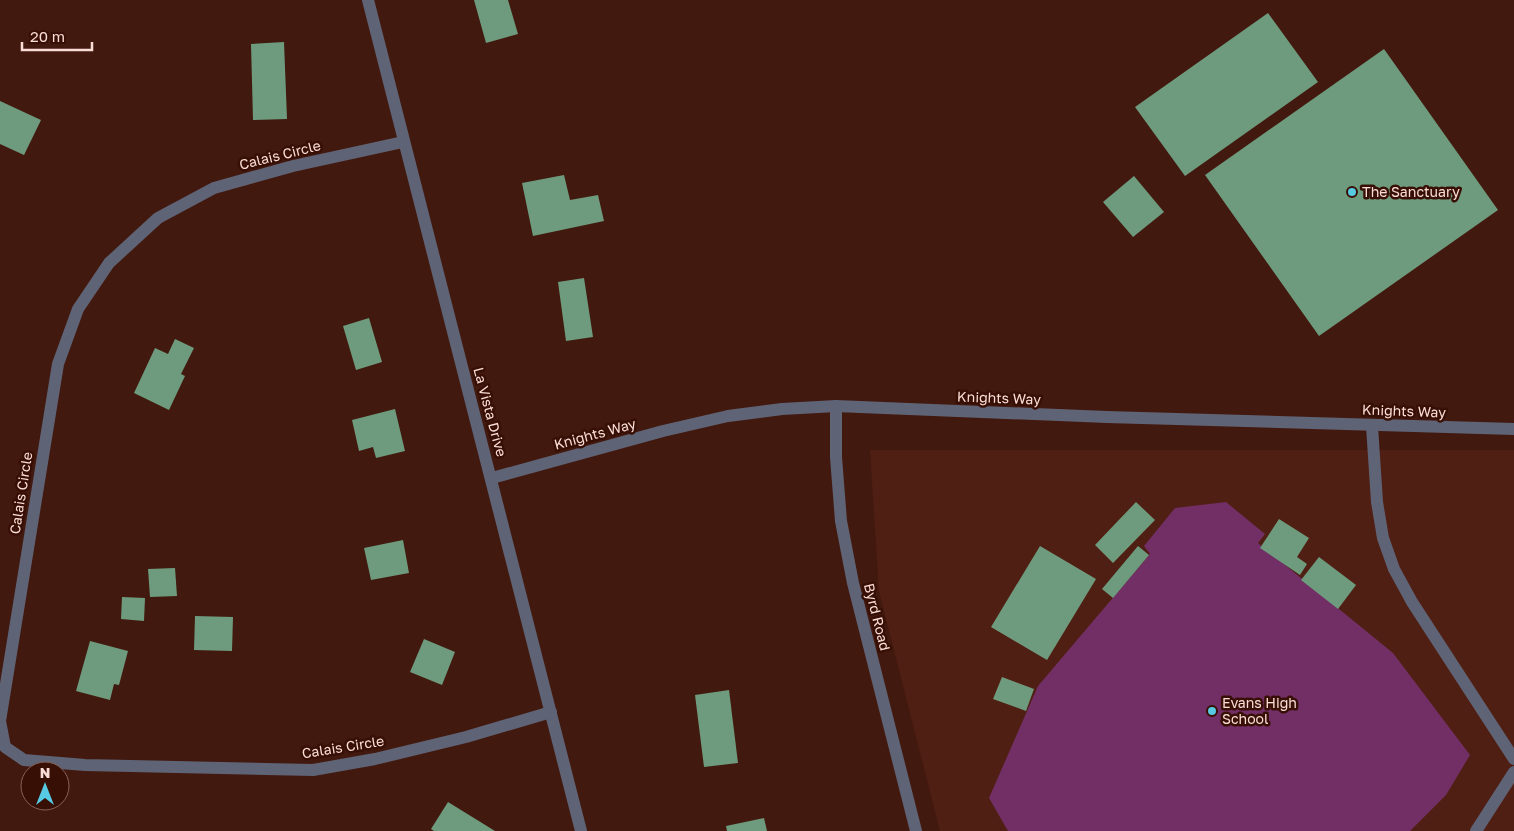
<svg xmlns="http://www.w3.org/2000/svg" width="1514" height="831" font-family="'Golos Text',sans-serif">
	<rect width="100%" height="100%" fill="#42190f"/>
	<!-- built -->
	<polygon fill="#501f13" points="870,450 1514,450 1514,831 940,831 879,591"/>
	<!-- green -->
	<polygon fill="#712f65" points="1226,502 1265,534 1258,543 1393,653 1470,755 1446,795 1410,831 1008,831 989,798 1038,686 1150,554 1144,546 1175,508"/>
	<!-- building -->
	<g fill="#6e9b7d">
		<polygon points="474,0 508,0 518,34 486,43"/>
		<polygon points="1268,13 1318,82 1185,176 1135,107"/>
		<polygon points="284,42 287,119 253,120 251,44"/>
		<polygon points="1384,49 1498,210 1319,336 1205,175"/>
		<polygon points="0,101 41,120 24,155 0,144"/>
		<polygon points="564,175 570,200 598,195 604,221 533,236 522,183"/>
		<polygon points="1134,176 1164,212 1133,237 1103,202"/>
		<polygon points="584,278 593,337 566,341 558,282"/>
		<polygon points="369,318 382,362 356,370 343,326"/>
		<polygon points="175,339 194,348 181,374 185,376 169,410 134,393 155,348 168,354"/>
		<polygon points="395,409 405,451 376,458 373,447 359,451 352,420"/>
		<polygon points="1136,502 1155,520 1113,563 1095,545"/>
		<polygon points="1279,519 1309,538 1297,557 1307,564 1300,575 1260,548"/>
		<polygon points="403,540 409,573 371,580 364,548"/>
		<polygon points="1040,546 1096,579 1047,660 991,627"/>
		<polygon points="1138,546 1149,555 1113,598 1102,589"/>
		<polygon points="1319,557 1356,585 1338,609 1301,580"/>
		<polygon points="175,568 177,596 150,597 148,569"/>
		<polygon points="122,597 145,598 144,621 121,619"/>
		<polygon points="195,616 233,617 232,651 194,650"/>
		<polygon points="424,639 455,652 442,685 410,672"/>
		<polygon points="90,641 128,651 119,685 114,684 110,700 76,691"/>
		<polygon points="1002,677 1034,689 1026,711 993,699"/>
		<polygon points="729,690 738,763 704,767 695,695"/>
		<polygon points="448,802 495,831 434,831 431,829"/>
		<polygon points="764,818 767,831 727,831 726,826"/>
	</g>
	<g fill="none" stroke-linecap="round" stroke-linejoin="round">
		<!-- lane -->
		<g stroke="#5f6376" stroke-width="12">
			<polyline points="1372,426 1377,502 1383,538 1394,569 1412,602 1514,759"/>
			<polyline points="1476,831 1514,772"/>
		</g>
		<!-- street -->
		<g stroke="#5f6376" stroke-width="12">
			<polyline points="368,0 581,831"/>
			<polyline points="403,142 293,166 214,188 158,218 109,263 78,309 58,364 0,721 5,747 24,760 85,765 313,770 375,759 466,737 551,712"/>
			<polyline points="836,406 836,457 841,521 853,583 916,831"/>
			<polyline points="492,478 663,431 728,416 782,409 836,406 1107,417 1514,429"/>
		</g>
	</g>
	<!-- markers -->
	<g fill="#57c9e2" stroke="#370f05" stroke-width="2">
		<circle cx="1352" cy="192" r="5"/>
		<circle cx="1212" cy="711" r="5"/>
	</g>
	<g text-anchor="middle" stroke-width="5" stroke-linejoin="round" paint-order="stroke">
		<!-- street labels -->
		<g font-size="14" fill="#faddd6" stroke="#370f05">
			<text transform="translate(280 155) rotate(-14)" y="5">Calais Circle</text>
			<text transform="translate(999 398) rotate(2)" y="5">Knights Way</text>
			<text transform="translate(1404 411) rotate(2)" y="5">Knights Way</text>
			<text transform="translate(490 412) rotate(75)" y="5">La Vista Drive</text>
			<text transform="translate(595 434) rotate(-15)" y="5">Knights Way</text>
			<text transform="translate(21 493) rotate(-81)" y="5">Calais Circle</text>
			<text transform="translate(877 617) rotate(76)" y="5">Byrd Road</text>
			<text transform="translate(343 747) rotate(-9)" y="5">Calais Circle</text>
		</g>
		<!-- poi labels -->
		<g font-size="14" fill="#faddd6" stroke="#370f05" text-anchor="start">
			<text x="1362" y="197">The Sanctuary</text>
			<text x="1222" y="708">Evans High<tspan x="1222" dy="16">School</tspan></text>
		</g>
	</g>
	<!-- north arrow -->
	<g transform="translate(45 786)"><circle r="24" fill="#370f05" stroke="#856159"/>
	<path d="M0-4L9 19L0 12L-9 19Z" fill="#57c9e2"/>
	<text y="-8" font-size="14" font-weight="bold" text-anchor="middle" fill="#faddd6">N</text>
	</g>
	<!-- scale -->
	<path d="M22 42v8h70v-8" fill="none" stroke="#faddd6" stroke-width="2.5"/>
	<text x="30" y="42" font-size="15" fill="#faddd6" stroke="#370f05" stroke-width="4" paint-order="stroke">20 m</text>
</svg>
